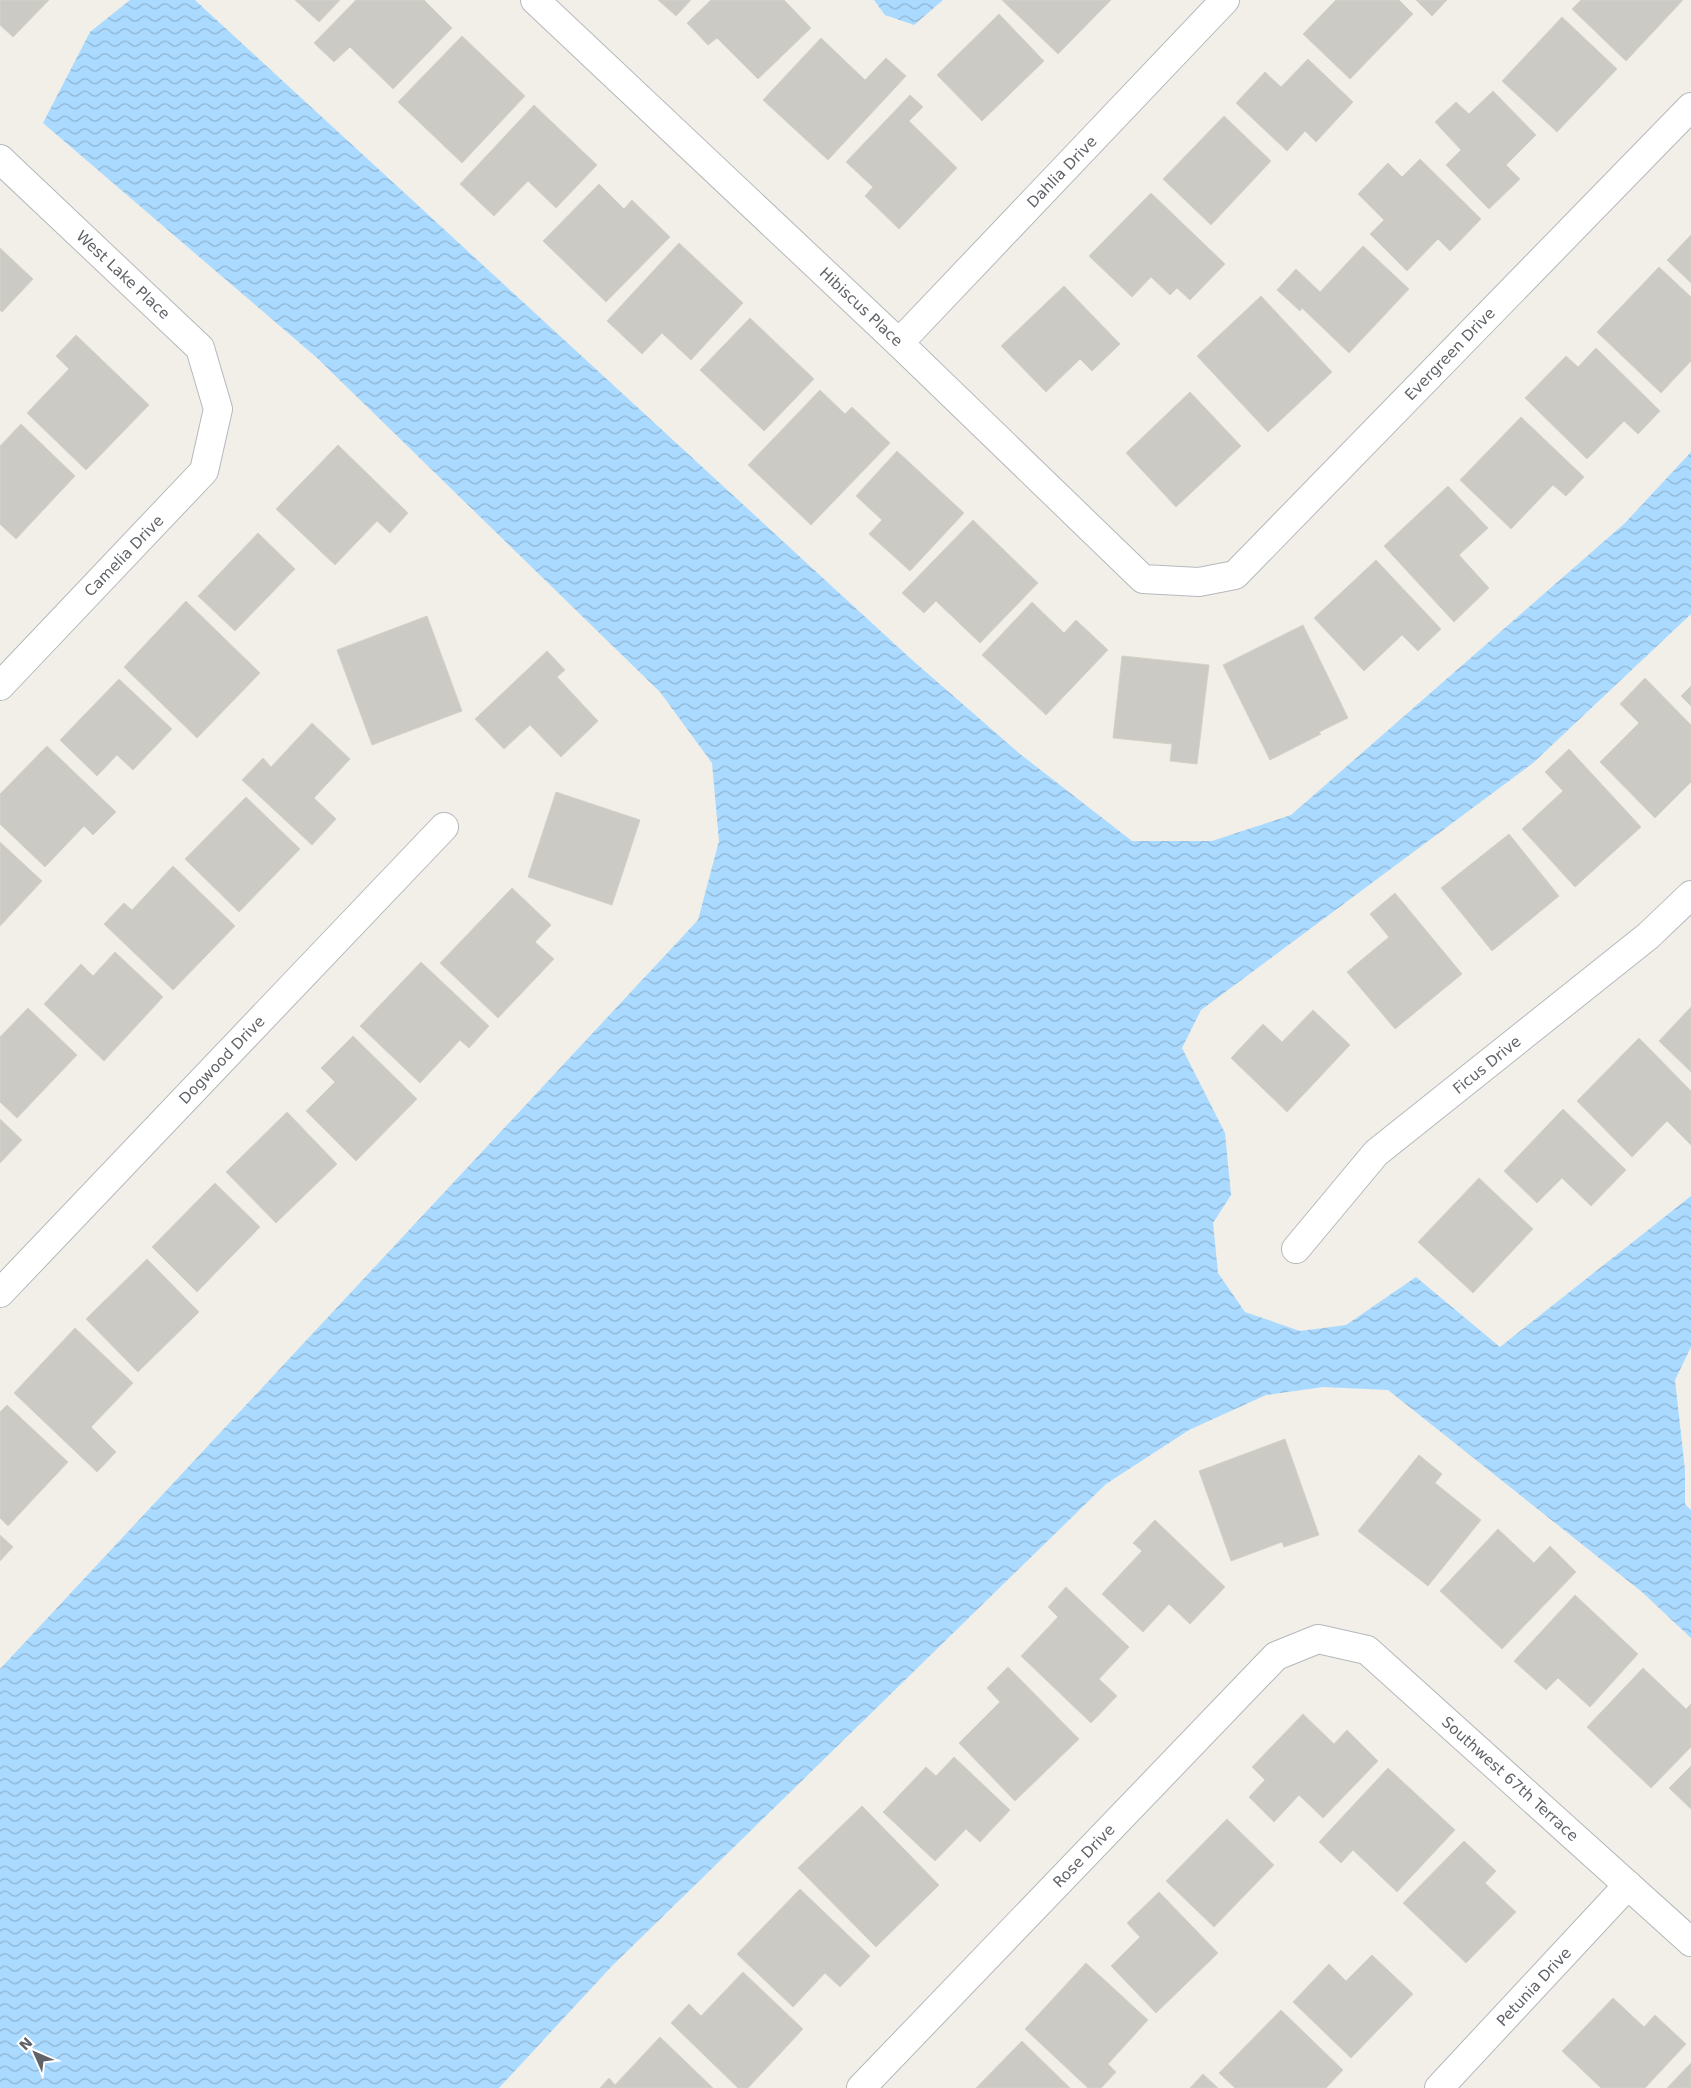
<svg xmlns="http://www.w3.org/2000/svg" width="1691" height="2088" font-family="'DejaVu Sans',sans-serif">
	<defs>
		<pattern id="water-waves" width="16" height="10" patternUnits="userSpaceOnUse" patternTransform="scale(1.25)"><rect width="16" height="10" fill="#aadaff"/><path d="M0 5q4-4 8 0t8 0" fill="none" stroke="#8eb4d2"/></pattern>
	</defs>
	<rect width="100%" height="100%" fill="#f1efe8"/>
	<!-- water -->
	<g fill="url(#water-waves)">
		<polygon points="130,0 195,0 197,2 911,659 1020,754 1132,841 1212,841 1291,815 1625,523 1691,452 1691,614 1533,763 1201,1010 1182,1048 1225,1133 1231,1195 1213,1223 1218,1273 1245,1312 1300,1331 1346,1325 1416,1277 1500,1347 1691,1196 1691,1347 1675,1380 1685,1470 1685,1504 1691,1510 1691,1638 1642,1592 1388,1390 1323,1387 1266,1395 1189,1430 1106,1484 611,1967 499,2088 0,2088 0,1669 698,920 719,841 712,763 660,692 316,357 43,123 90,32"/>
		<polygon points="874,0 943,0 914,25 885,15"/>
	</g>
	<!-- building -->
	<g fill="#cccac5" stroke="#d6d1c6">
		<polygon points="0,0 49,0 13,37 0,25"/>
		<polygon points="295,0 340,0 319,22"/>
		<polygon points="356,0 424,0 452,28 393,89 350,47 334,62 314,43"/>
		<polygon points="658,0 691,0 676,16"/>
		<polygon points="711,0 784,0 811,28 758,79 717,38 708,45 687,23"/>
		<polygon points="1002,0 1111,0 1058,54"/>
		<polygon points="1336,0 1399,0 1413,14 1350,79 1303,34"/>
		<polygon points="1416,0 1447,0 1432,16"/>
		<polygon points="1581,0 1683,0 1626,61 1572,9"/>
		<polygon points="999,14 1044,61 982,121 937,75"/>
		<polygon points="1562,17 1617,69 1557,132 1502,81"/>
		<polygon points="462,36 525,96 462,163 398,102"/>
		<polygon points="821,38 865,80 886,58 906,76 828,160 763,100"/>
		<polygon points="1308,59 1353,102 1316,142 1305,131 1287,151 1236,103 1265,72 1281,87"/>
		<polygon points="1493,91 1536,135 1506,165 1520,179 1489,209 1446,165 1461,150 1435,122 1456,102 1469,114"/>
		<polygon points="910,95 923,107 909,121 957,168 899,229 865,196 873,187 846,162"/>
		<polygon points="534,105 597,165 556,208 528,181 494,216 460,184"/>
		<polygon points="1224,116 1271,161 1211,225 1163,179"/>
		<polygon points="1420,159 1481,219 1450,251 1438,239 1407,271 1370,234 1384,220 1358,194 1388,163 1402,177"/>
		<polygon points="599,184 624,209 632,200 670,237 606,302 543,241"/>
		<polygon points="1151,193 1225,264 1190,300 1177,288 1170,295 1151,277 1132,297 1089,256"/>
		<polygon points="1691,235 1691,283 1667,260"/>
		<polygon points="679,243 743,303 691,360 662,333 642,354 607,321"/>
		<polygon points="1363,246 1409,289 1349,353 1302,308 1300,311 1277,290 1296,269 1320,292"/>
		<polygon points="0,248 33,279 2,312 0,310"/>
		<polygon points="1659,267 1691,297 1691,361 1661,393 1597,332"/>
		<polygon points="1064,286 1120,344 1092,371 1080,359 1046,392 1001,346"/>
		<polygon points="1261,296 1332,372 1268,432 1197,356"/>
		<polygon points="750,318 814,379 764,431 700,370"/>
		<polygon points="76,335 149,405 86,470 27,413 69,369 56,356"/>
		<polygon points="1596,348 1660,411 1638,434 1624,421 1587,459 1525,398 1566,356 1578,367"/>
		<polygon points="820,390 845,414 852,407 890,443 811,525 748,465"/>
		<polygon points="1190,392 1241,446 1176,507 1126,453"/>
		<polygon points="1521,417 1584,477 1566,496 1553,485 1511,529 1460,480"/>
		<polygon points="21,424 75,476 16,539 0,524 0,446"/>
		<polygon points="338,445 408,513 390,533 377,521 335,565 276,509"/>
		<polygon points="897,451 964,513 910,571 869,534 882,520 856,496"/>
		<polygon points="1448,486 1488,528 1459,555 1489,588 1454,622 1384,546"/>
		<polygon points="973,520 1038,583 980,643 936,601 924,613 902,593"/>
		<polygon points="258,533 295,569 235,631 198,596"/>
		<polygon points="1376,560 1441,629 1418,651 1402,635 1364,671 1314,618"/>
		<polygon points="186,601 260,673 197,738 124,667"/>
		<polygon points="1032,602 1064,633 1076,620 1108,650 1046,715 982,655"/>
		<polygon points="427,616 462,711 372,745 337,650"/>
		<polygon points="1303,625 1348,718 1319,732 1321,734 1270,760 1223,665"/>
		<polygon points="547,651 565,670 557,677 598,721 561,757 530,725 504,749 475,719"/>
		<polygon points="1122,656 1209,665 1197,764 1170,761 1172,744 1113,738"/>
		<polygon points="1645,678 1691,725 1691,782 1655,818 1600,762 1639,723 1620,704"/>
		<polygon points="119,679 172,729 133,770 117,755 97,776 60,740"/>
		<polygon points="1691,686 1691,706 1681,696"/>
		<polygon points="312,723 350,759 314,798 336,819 312,845 242,780 263,758 271,767"/>
		<polygon points="47,746 116,812 93,835 84,826 45,867 0,824 0,794"/>
		<polygon points="1569,749 1641,827 1575,887 1522,829 1563,791 1545,772"/>
		<polygon points="556,792 640,820 612,905 528,877"/>
		<polygon points="246,797 300,849 239,912 185,859"/>
		<polygon points="1509,834 1559,896 1492,951 1441,888"/>
		<polygon points="0,842 42,881 0,926"/>
		<polygon points="173,866 235,926 173,990 104,924 124,903 132,910"/>
		<polygon points="512,888 551,925 535,942 554,959 498,1018 440,963"/>
		<polygon points="1395,893 1462,974 1395,1029 1347,972 1389,937 1370,914"/>
		<polygon points="115,952 163,997 104,1061 44,1004 81,964 93,976"/>
		<polygon points="421,962 489,1026 469,1048 460,1040 420,1083 360,1026"/>
		<polygon points="1691,1007 1691,1072 1659,1041"/>
		<polygon points="28,1008 77,1055 17,1118 0,1102 0,1037"/>
		<polygon points="1313,1010 1350,1045 1287,1112 1231,1058 1263,1024 1282,1042"/>
		<polygon points="353,1036 417,1099 356,1161 306,1111 335,1082 321,1068"/>
		<polygon points="1639,1038 1691,1091 1691,1145 1667,1121 1632,1157 1577,1101"/>
		<polygon points="1563,1109 1626,1170 1591,1206 1562,1178 1537,1203 1504,1171"/>
		<polygon points="287,1112 337,1164 276,1223 226,1172"/>
		<polygon points="0,1119 22,1140 0,1163"/>
		<polygon points="1479,1178 1533,1229 1473,1293 1418,1242"/>
		<polygon points="215,1183 260,1227 197,1292 152,1247"/>
		<polygon points="147,1259 199,1312 138,1372 86,1319"/>
		<polygon points="75,1328 133,1383 91,1427 116,1452 97,1472 14,1393"/>
		<polygon points="7,1405 68,1462 8,1526 0,1518 0,1412"/>
		<polygon points="1285,1439 1319,1535 1284,1547 1282,1542 1231,1561 1199,1471"/>
		<polygon points="1419,1455 1442,1474 1435,1483 1481,1520 1428,1586 1358,1531"/>
		<polygon points="1155,1520 1225,1587 1190,1624 1169,1604 1143,1632 1102,1594 1142,1551 1133,1543"/>
		<polygon points="1498,1529 1534,1563 1550,1546 1576,1572 1502,1649 1440,1591"/>
		<polygon points="0,1535 13,1547 0,1561"/>
		<polygon points="1066,1587 1129,1647 1099,1679 1117,1696 1091,1723 1021,1656 1058,1617 1048,1607"/>
		<polygon points="1575,1595 1638,1654 1590,1707 1558,1678 1546,1690 1514,1661"/>
		<polygon points="1008,1667 1079,1739 1015,1801 959,1743 1000,1702 987,1688"/>
		<polygon points="1643,1668 1686,1709 1691,1704 1691,1747 1651,1788 1587,1727"/>
		<polygon points="1303,1714 1334,1744 1347,1730 1378,1761 1323,1818 1299,1795 1274,1822 1249,1797 1265,1780 1252,1767"/>
		<polygon points="954,1757 1010,1810 980,1842 966,1829 935,1861 883,1812 926,1767 936,1776"/>
		<polygon points="1691,1766 1691,1809 1669,1788"/>
		<polygon points="1388,1768 1455,1830 1397,1892 1353,1850 1341,1863 1319,1842"/>
		<polygon points="862,1806 939,1885 876,1947 798,1868"/>
		<polygon points="1227,1819 1274,1865 1214,1927 1166,1881"/>
		<polygon points="1464,1841 1496,1871 1485,1883 1516,1912 1466,1963 1403,1903"/>
		<polygon points="800,1889 870,1956 840,1987 825,1973 793,2007 737,1954"/>
		<polygon points="1159,1892 1218,1953 1156,2013 1111,1966 1140,1937 1127,1923"/>
		<polygon points="1372,1955 1413,1994 1351,2058 1293,2002 1329,1964 1346,1981"/>
		<polygon points="1086,1963 1148,2020 1108,2064 1116,2072 1101,2088 1088,2088 1025,2029"/>
		<polygon points="743,1972 803,2029 748,2088 738,2088 671,2023 689,2004 701,2016"/>
		<polygon points="1613,1998 1644,2027 1655,2015 1686,2044 1645,2088 1601,2088 1562,2051"/>
		<polygon points="1281,2010 1343,2070 1326,2088 1235,2088 1219,2073"/>
		<polygon points="660,2037 713,2088 600,2088 609,2078 615,2085"/>
		<polygon points="1022,2041 1070,2088 976,2088"/>
		<polygon points="1691,2063 1691,2088 1667,2088"/>
		<polygon points="1203,2074 1218,2088 1190,2088"/>
	</g>
	<g fill="none" stroke-linecap="round" stroke-linejoin="round">
		<defs>
			<g id="street">
				<polyline points="535,0 899,343 1143,579 1199,582 1235,575 1691,107"/>
				<polyline points="0,159 200,348 218,409 204,471 0,686"/>
				<polyline points="899,343 1225,0"/>
				<polyline points="1296,1249 1376,1153 1648,936 1691,895"/>
				<polyline points="0,1293 444,827"/>
				<polyline points="861,2088 1276,1656 1318,1639 1367,1650 1691,1942"/>
				<polyline points="1439,2088 1628,1885"/>
			</g>
		</defs>
		<!-- street casing -->
		<use href="#street" stroke="#b5b8bc" stroke-width="30"/>
		<!-- street -->
		<use href="#street" stroke="#fff" stroke-width="28"/>
	</g>
	<g text-anchor="middle" stroke-width="4" stroke-linejoin="round" paint-order="stroke">
		<!-- street labels -->
		<g font-size="15" fill="#5f6368" stroke="#fff">
			<text transform="translate(1062 172) rotate(-46)" y="5">Dahlia Drive</text>
			<text transform="translate(123 275) rotate(43)" y="5">West Lake Place</text>
			<text transform="translate(861 307) rotate(43)" y="5">Hibiscus Place</text>
			<text transform="translate(1450 354) rotate(-46)" y="5">Evergreen Drive</text>
			<text transform="translate(124 556) rotate(-46)" y="5">Camelia Drive</text>
			<text transform="translate(222 1060) rotate(-46)" y="5">Dogwood Drive</text>
			<text transform="translate(1487 1065) rotate(-39)" y="5">Ficus Drive</text>
			<text transform="translate(1510 1779) rotate(42)" y="5">Southwest 67th Terrace</text>
			<text transform="translate(1084 1856) rotate(-46)" y="5">Rose Drive</text>
			<text transform="translate(1534 1987) rotate(-47)" y="5">Petunia Drive</text>
		</g>
	</g>
	<!-- north arrow -->
	<g transform="translate(35 2053) rotate(315)" stroke="#ffffff" stroke-width="4" paint-order="stroke">
	<path d="M0-4L9 19L0 12L-9 19Z" fill="#5f6368"/>
	<text y="-8" font-size="14" font-weight="bold" text-anchor="middle" fill="#5f6368">N</text>
	</g>
</svg>
